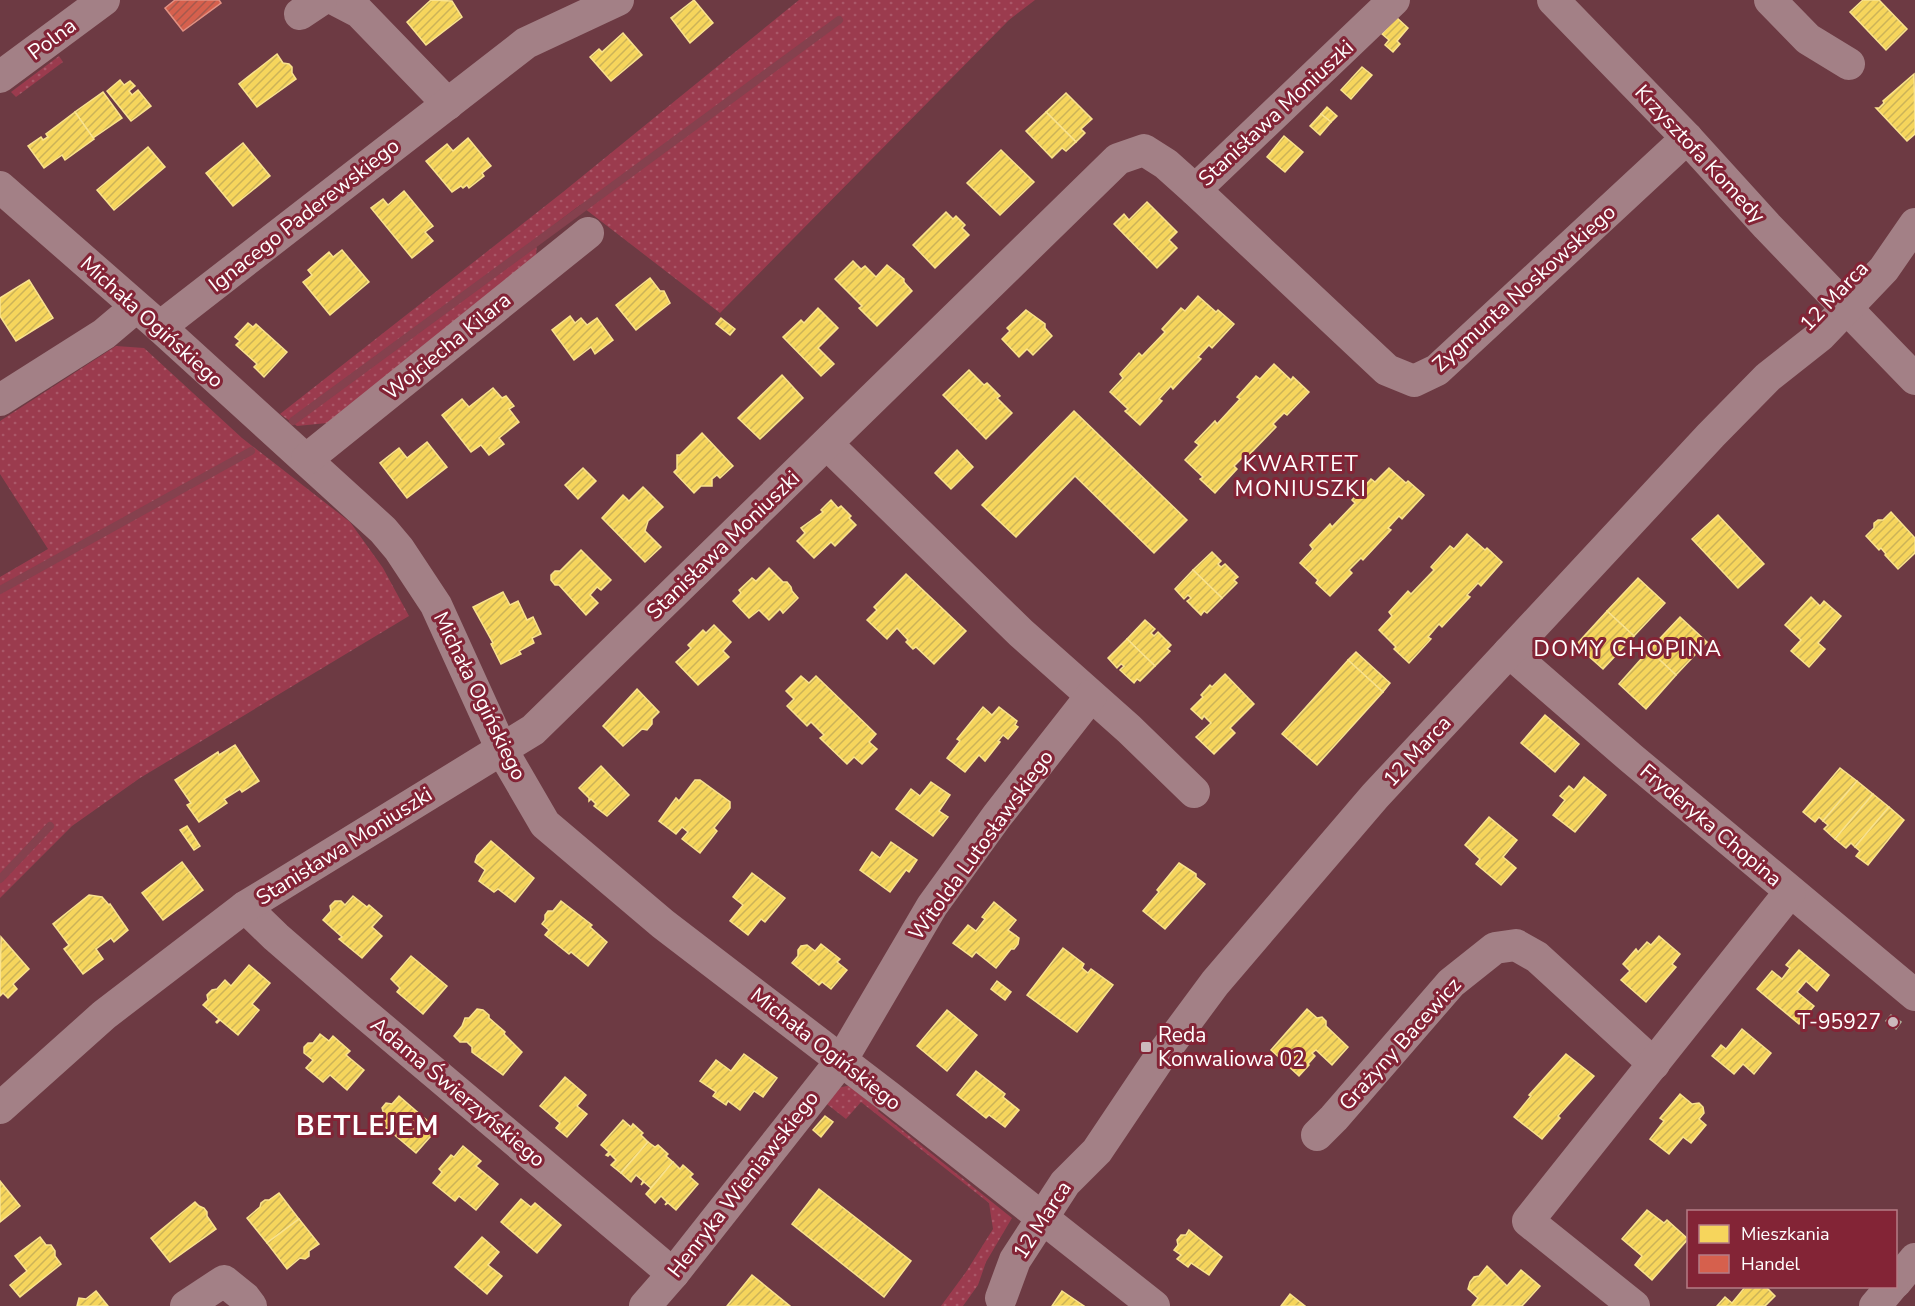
<svg xmlns="http://www.w3.org/2000/svg" width="1915" height="1306" font-family="'Nunito Sans',sans-serif">
	<defs>
		<pattern id="grass-dots" width="8" height="8" patternUnits="userSpaceOnUse" patternTransform="scale(1.5)"><rect width="8" height="8" fill="#9b3b4e"/><path d="M2 2h.1M6 6h.1" fill="none" stroke="#aa5869" stroke-width="1.8" stroke-linecap="round"/></pattern>
		<pattern id="homes-hatch" width="6" height="6" patternUnits="userSpaceOnUse" patternTransform="scale(1.5)"><rect width="6" height="6" fill="#f6d55c"/><path d="M-1 1l2-2M0 6l6-6M5 7l2-2" fill="none" stroke="#ccb358"/></pattern>
		<pattern id="shops-hatch" width="6" height="6" patternUnits="userSpaceOnUse" patternTransform="scale(1.5)"><rect width="6" height="6" fill="#d6604d"/><path d="M-1 1l2-2M0 6l6-6M5 7l2-2" fill="none" stroke="#a6594d"/></pattern>
		<pattern id="industry-hatch" width="6" height="6" patternUnits="userSpaceOnUse" patternTransform="scale(1.5)"><rect width="6" height="6" fill="#8c8c6e"/><path d="M-1 1l2-2M0 6l6-6M5 7l2-2" fill="none" stroke="#727260"/></pattern>
	</defs>
	<rect width="100%" height="100%" fill="#6d3a43"/>
	<!-- grass -->
	<g fill="url(#grass-dots)">
		<polygon points="799,0 1035,0 1009,20 720,313 580,205 537,238 536,259 327,423 297,426 280,414 563,192"/>
		<polygon points="59,56 63,62 16,97 11,92"/>
		<polygon points="116,346 144,348 242,438 350,522 383,568 409,616 140,778 72,826 0,898 0,577 48,549 0,474 0,421"/>
		<polygon points="847,1086 853,1086 882,1105 878,1111 1012,1218 986,1262 978,1285 963,1306 941,1306 966,1272 993,1229 989,1203 861,1102 846,1119 823,1101 837,1088"/>
	</g>
	<!-- homes -->
	<g fill="url(#homes-hatch)" stroke="#f9e28d" stroke-width="1.5">
		<polygon points="431,0 452,1 462,17 426,45 407,22"/>
		<polygon points="694,0 713,23 690,43 671,18"/>
		<polygon points="1863,0 1879,0 1907,29 1886,50 1850,12"/>
		<polygon points="1396,17 1408,28 1397,41 1400,44 1393,52 1385,45 1389,40 1382,34"/>
		<polygon points="623,33 642,55 611,81 590,57 599,49 602,52"/>
		<polygon points="277,54 283,63 289,64 292,67 292,73 296,79 257,107 239,84"/>
		<polygon points="1362,67 1372,75 1351,99 1341,90"/>
		<polygon points="1914,74 1915,134 1907,141 1876,108 1879,108 1884,103 1883,101"/>
		<polygon points="120,80 124,85 130,81 135,86 129,91 132,95 138,90 151,106 131,121 107,91"/>
		<polygon points="103,92 122,118 93,138 75,112"/>
		<polygon points="1066,93 1092,119 1081,129 1085,133 1076,142 1046,112"/>
		<polygon points="1327,107 1337,116 1331,122 1321,114"/>
		<polygon points="75,112 94,139 65,160 62,155 44,168 28,146 41,137 43,140 48,137 46,134"/>
		<polygon points="1046,112 1076,142 1066,151 1062,148 1052,158 1026,131"/>
		<polygon points="1321,114 1331,122 1320,135 1310,126"/>
		<polygon points="1284,136 1303,152 1285,172 1267,157"/>
		<polygon points="468,138 491,166 482,173 484,176 469,188 467,185 463,188 461,186 452,192 426,161 447,144 453,151"/>
		<polygon points="243,143 270,176 233,206 206,173"/>
		<polygon points="148,147 165,167 114,210 97,190"/>
		<polygon points="1001,150 1034,182 1000,215 967,183"/>
		<polygon points="404,191 433,226 425,232 433,241 412,258 371,208 383,199 388,205"/>
		<polygon points="1147,202 1177,232 1169,240 1177,248 1157,268 1114,224 1124,214 1129,220"/>
		<polygon points="946,212 953,219 956,216 965,225 962,228 969,235 935,268 913,245"/>
		<polygon points="342,250 369,282 330,315 303,282 312,275 308,270 329,252 333,257"/>
		<polygon points="853,261 861,269 865,266 876,277 887,265 904,279 904,282 912,291 877,326 859,308 862,306 835,279"/>
		<polygon points="650,278 660,291 664,291 670,303 636,330 616,305"/>
		<polygon points="29,280 53,318 16,341 0,316 0,298"/>
		<polygon points="1198,296 1216,312 1218,310 1234,324 1212,348 1209,345 1198,357 1201,359 1173,389 1171,386 1159,399 1162,401 1140,425 1125,411 1128,409 1110,392 1123,378 1120,374 1139,353 1142,356 1165,332 1162,329 1181,308 1185,311"/>
		<polygon points="818,308 838,328 818,348 834,364 821,376 783,337 801,320 804,323"/>
		<polygon points="1026,310 1045,324 1045,328 1052,336 1033,355 1027,349 1019,357 1002,339 1010,331 1007,328"/>
		<polygon points="570,316 575,323 581,318 587,325 597,318 613,340 595,354 591,347 574,360 552,330"/>
		<polygon points="721,318 735,329 730,335 716,324"/>
		<polygon points="248,323 253,327 256,324 287,352 264,377 254,367 257,364 236,345 240,341 235,337"/>
		<polygon points="1274,364 1291,380 1293,377 1309,392 1287,415 1284,413 1273,424 1276,427 1248,456 1246,454 1234,466 1237,469 1215,493 1200,479 1203,477 1185,460 1199,445 1195,442 1215,421 1217,424 1240,399 1237,397 1256,376 1260,379"/>
		<polygon points="969,370 984,385 987,383 1000,396 997,398 1012,413 986,439 943,395"/>
		<polygon points="782,375 803,398 760,439 738,418"/>
		<polygon points="493,388 502,398 506,396 514,406 509,409 519,422 499,438 504,444 489,455 481,445 471,452 442,415 462,399 469,407"/>
		<polygon points="1074,411 1187,520 1154,553 1075,476 1016,537 982,505"/>
		<polygon points="702,433 733,466 720,478 717,475 712,479 712,486 701,486 694,493 674,472 677,469 677,455 680,455"/>
		<polygon points="427,442 447,467 407,498 380,463 399,448 407,458"/>
		<polygon points="957,450 973,467 951,489 935,473"/>
		<polygon points="583,468 596,481 578,499 565,485"/>
		<polygon points="1389,468 1406,483 1408,481 1424,495 1402,519 1399,516 1388,528 1391,530 1363,560 1361,558 1349,570 1352,573 1330,596 1316,583 1318,580 1300,563 1313,549 1310,545 1330,524 1332,527 1355,503 1352,500 1371,479 1375,482"/>
		<polygon points="643,487 663,507 648,521 645,531 661,547 645,562 602,518 623,495 629,501"/>
		<polygon points="831,500 838,508 841,506 851,516 849,518 856,525 835,546 831,542 814,558 797,541 805,533 801,528 823,512 821,510"/>
		<polygon points="1891,512 1915,538 1915,553 1898,569 1885,555 1886,554 1881,548 1879,550 1866,536 1874,528 1874,523 1878,520 1883,520"/>
		<polygon points="1718,515 1764,564 1738,588 1692,539"/>
		<polygon points="1467,534 1485,550 1487,548 1502,562 1481,586 1478,583 1467,595 1470,597 1442,627 1439,624 1428,637 1431,639 1409,663 1394,649 1396,647 1379,630 1392,616 1389,612 1408,591 1411,594 1434,570 1431,567 1450,546 1454,549"/>
		<polygon points="581,550 611,580 601,590 597,587 590,595 598,603 586,615 559,585 555,585 551,580 551,575 555,571 560,571"/>
		<polygon points="1212,552 1221,561 1218,564 1221,567 1225,564 1238,577 1234,580 1237,583 1222,598 1193,570"/>
		<polygon points="769,568 783,582 787,582 791,587 792,591 798,598 783,613 780,609 769,620 759,610 749,618 733,601 741,593 739,590 752,578 756,581"/>
		<polygon points="1193,570 1222,598 1207,613 1204,611 1201,615 1187,601 1191,598 1188,595 1184,599 1175,589"/>
		<polygon points="906,574 966,631 934,664 916,647 913,649 906,642 908,640 897,628 887,639 867,620 877,610 874,607"/>
		<polygon points="1638,578 1665,603 1634,636 1607,611"/>
		<polygon points="503,592 510,605 518,601 527,620 533,617 541,634 532,638 534,643 519,651 521,654 501,664 491,644 493,643 473,607"/>
		<polygon points="1811,597 1820,606 1824,601 1841,616 1818,643 1825,649 1809,667 1791,651 1801,640 1785,625"/>
		<polygon points="1607,611 1634,636 1603,669 1576,645"/>
		<polygon points="1680,617 1707,642 1676,675 1649,650"/>
		<polygon points="1145,620 1155,629 1151,633 1154,636 1158,632 1171,645 1167,649 1170,651 1155,666 1127,639"/>
		<polygon points="714,625 731,642 723,651 729,657 698,685 676,662 691,648 688,645 703,630 706,633"/>
		<polygon points="1127,639 1155,666 1140,681 1137,679 1134,683 1120,670 1124,666 1121,664 1117,668 1108,658"/>
		<polygon points="1649,650 1676,675 1646,709 1619,684"/>
		<polygon points="1356,652 1390,683 1383,692 1348,660"/>
		<polygon points="1348,660 1383,692 1317,765 1282,734"/>
		<polygon points="1225,674 1254,704 1230,728 1235,733 1214,754 1196,737 1211,723 1204,716 1202,719 1191,709 1203,697 1201,695 1210,685 1212,687"/>
		<polygon points="801,676 809,683 816,676 876,734 869,742 877,749 862,764 854,757 847,764 820,738 824,735 811,722 807,726 787,706 794,699 786,691"/>
		<polygon points="637,689 659,712 652,719 652,724 647,730 642,729 623,746 603,726"/>
		<polygon points="983,707 992,715 999,707 1017,721 1015,725 1018,727 1008,739 1003,735 998,741 1000,742 985,761 979,755 965,772 947,758 960,741 957,739"/>
		<polygon points="1545,715 1579,744 1555,772 1521,743"/>
		<polygon points="235,745 259,781 242,792 240,789 224,799 227,803 199,822 187,805 191,803 175,780 218,752 219,755"/>
		<polygon points="601,766 629,795 607,816 594,806 596,804 591,799 589,801 589,798 579,788"/>
		<polygon points="1840,768 1857,781 1823,821 1819,817 1815,822 1803,812"/>
		<polygon points="1584,777 1606,795 1575,832 1553,815 1565,800 1560,796 1569,786 1574,790"/>
		<polygon points="695,780 700,780 730,802 730,808 714,828 717,831 700,853 682,839 688,832 682,827 676,834 659,821 676,798 679,801"/>
		<polygon points="1857,781 1873,794 1835,839 1824,829 1828,825 1823,821"/>
		<polygon points="931,782 950,795 939,811 948,817 933,836 896,809 911,789 920,796"/>
		<polygon points="1873,794 1889,807 1855,847 1851,843 1846,848 1835,839"/>
		<polygon points="1889,807 1904,820 1868,865 1856,856 1860,851 1855,847"/>
		<polygon points="1489,817 1517,840 1503,857 1516,868 1501,885 1476,864 1480,859 1465,845"/>
		<polygon points="187,826 200,846 194,850 180,830"/>
		<polygon points="491,841 534,878 515,902 498,889 494,892 479,881 485,870 475,862 477,856"/>
		<polygon points="891,842 917,860 909,872 906,870 890,892 860,870 872,852 880,858"/>
		<polygon points="182,862 203,890 163,920 142,893"/>
		<polygon points="1179,863 1196,874 1196,877 1205,884 1165,929 1143,911 1159,892 1157,890"/>
		<polygon points="752,873 785,898 765,922 761,919 748,935 730,921 743,905 733,897"/>
		<polygon points="89,895 102,897 109,905 110,904 128,930 114,942 111,938 96,949 103,959 83,974 64,949 69,945 53,924"/>
		<polygon points="353,896 367,907 369,905 382,916 372,927 382,936 362,958 339,939 342,937 323,920 331,911 330,906 335,901 341,901 345,905"/>
		<polygon points="561,901 592,925 590,927 607,942 588,966 571,952 569,954 545,935 549,930 542,924 545,920 545,915 548,911 553,911"/>
		<polygon points="994,902 1016,920 1008,930 1019,938 1018,944 1014,949 1011,949 996,968 976,952 972,957 953,943 968,925 976,931 985,919 982,917"/>
		<polygon points="1659,936 1680,954 1672,964 1676,967 1646,1002 1621,980 1630,971 1623,964 1636,949 1638,952 1647,942 1651,945"/>
		<polygon points="1,937 29,969 13,984 17,989 8,998 3,993 0,996"/>
		<polygon points="821,944 840,959 837,962 847,970 831,989 822,982 819,985 792,963 798,956 798,950 801,946 807,945 815,951"/>
		<polygon points="1063,948 1084,964 1082,968 1088,973 1091,969 1113,985 1077,1032 1027,995"/>
		<polygon points="1799,950 1829,975 1817,991 1806,981 1797,992 1814,1006 1799,1024 1757,989 1772,971 1782,979 1790,968 1786,965"/>
		<polygon points="411,956 447,986 423,1014 397,992 400,988 391,979"/>
		<polygon points="249,965 270,983 252,1004 259,1010 238,1035 220,1020 217,1023 216,1022 219,1019 203,1005 208,1000 207,995 212,990 217,989 225,980 231,986"/>
		<polygon points="997,981 1011,992 1005,1000 991,989"/>
		<polygon points="477,1009 483,1010 489,1015 489,1018 505,1032 504,1034 522,1052 503,1075 472,1052 472,1047 467,1042 460,1042 454,1036 462,1026 465,1018 469,1018"/>
		<polygon points="1307,1009 1317,1018 1322,1017 1326,1021 1326,1026 1348,1047 1332,1065 1316,1050 1312,1053 1315,1056 1308,1064 1309,1065 1299,1076 1271,1050"/>
		<polygon points="947,1010 977,1035 947,1071 917,1046"/>
		<polygon points="1742,1029 1771,1053 1754,1074 1743,1064 1734,1074 1712,1056 1721,1045 1726,1049"/>
		<polygon points="320,1034 329,1041 333,1036 350,1051 346,1055 364,1070 347,1090 330,1075 323,1082 306,1068 313,1060 304,1053 304,1047 308,1043 313,1043"/>
		<polygon points="744,1054 777,1078 763,1097 754,1091 740,1110 728,1101 726,1105 713,1096 716,1092 700,1081 716,1060 731,1071"/>
		<polygon points="1566,1054 1594,1076 1558,1116 1560,1118 1542,1139 1514,1117 1531,1096 1529,1095"/>
		<polygon points="976,1071 1005,1094 1003,1097 1019,1110 1005,1127 989,1115 986,1118 957,1095"/>
		<polygon points="565,1077 586,1095 577,1106 587,1114 567,1137 556,1128 560,1123 540,1106"/>
		<polygon points="1680,1094 1692,1104 1699,1103 1703,1107 1704,1113 1699,1119 1706,1125 1691,1143 1683,1137 1669,1154 1650,1139 1664,1121 1660,1118"/>
		<polygon points="399,1096 437,1129 416,1153 378,1121 384,1114 382,1108 386,1103 392,1104"/>
		<polygon points="825,1116 833,1122 821,1137 813,1130"/>
		<polygon points="623,1120 631,1127 633,1124 643,1133 641,1135 648,1142 621,1173 611,1165 616,1160 610,1154 608,1156 606,1155 609,1152 601,1145"/>
		<polygon points="648,1142 655,1147 658,1145 668,1154 666,1156 673,1162 651,1188 644,1182 641,1185 643,1181 636,1175 631,1182 621,1173"/>
		<polygon points="463,1146 481,1161 476,1166 498,1184 476,1210 459,1196 455,1201 433,1183 442,1172 439,1169 451,1155 454,1157"/>
		<polygon points="673,1162 680,1169 683,1165 693,1174 690,1177 698,1184 676,1210 668,1203 665,1205 667,1202 661,1196 655,1203 646,1194"/>
		<polygon points="0,1181 20,1206 0,1222"/>
		<polygon points="819,1189 911,1261 884,1297 792,1224"/>
		<polygon points="279,1193 299,1219 267,1243 247,1218 260,1207 261,1203 265,1200 269,1200"/>
		<polygon points="521,1199 531,1207 535,1203 561,1225 537,1253 501,1222"/>
		<polygon points="195,1202 199,1206 204,1208 207,1212 207,1216 216,1229 170,1262 151,1238"/>
		<polygon points="1647,1210 1664,1223 1667,1220 1688,1239 1652,1280 1635,1265 1642,1256 1622,1239"/>
		<polygon points="299,1219 319,1244 309,1251 309,1256 305,1259 300,1258 287,1269 267,1243"/>
		<polygon points="1189,1230 1222,1257 1209,1275 1191,1263 1188,1267 1177,1259 1181,1255 1174,1250 1178,1245 1177,1240 1181,1235 1186,1235"/>
		<polygon points="40,1237 46,1245 51,1245 55,1251 55,1256 61,1264 20,1297 10,1285 27,1271 15,1256"/>
		<polygon points="482,1237 499,1252 488,1265 502,1276 487,1294 455,1267"/>
		<polygon points="1487,1266 1507,1286 1521,1270 1540,1286 1522,1306 1472,1306 1478,1298 1468,1289 1470,1282 1474,1277 1479,1276"/>
		<polygon points="752,1275 790,1306 727,1306"/>
		<polygon points="1746,1286 1765,1286 1775,1296 1765,1306 1717,1306 1725,1297 1732,1303"/>
		<polygon points="96,1291 108,1306 77,1306 79,1298 86,1299"/>
		<polygon points="1062,1291 1084,1306 1052,1306"/>
		<polygon points="1290,1294 1305,1306 1281,1306"/>
	</g>
	<!-- shops -->
	<polygon fill="url(#shops-hatch)" stroke="#e29082" stroke-width="1.5" points="175,0 219,0 221,3 183,31 165,8"/>
	<!-- industry -->
	<polygon fill="url(#industry-hatch)" stroke="#aeae9a" stroke-width="1.5" points="1891,1015 1901,1022 1896,1029 1886,1021"/>
	<g fill="none" stroke-linecap="round" stroke-linejoin="round">
		<!-- stream -->
		<g stroke="#85414e" stroke-width="8">
			<polyline points="293,421 839,20"/>
			<polyline points="0,590 251,451"/>
			<polyline points="0,879 50,826"/>
		</g>
		<!-- minor -->
		<g stroke="#a38086" stroke-width="32">
			<polyline points="336,0 359,12 448,104"/>
			<polyline points="1553,0 1687,138 1767,226 1915,379"/>
			<polyline points="1770,0 1808,39 1849,64"/>
			<polyline points="300,14 321,0"/>
			<polyline points="0,77 104,0"/>
			<polyline points="0,187 160,327 383,530 399,549 436,605 502,750 545,824 663,924 889,1097 1154,1306"/>
			<polyline points="1195,190 1387,370 1414,381 1437,370 1687,138"/>
			<polyline points="160,327 526,43 618,0"/>
			<polyline points="0,400 104,334 136,307"/>
			<polyline points="827,444 1021,633 1129,729 1194,792"/>
			<polyline points="307,459 588,233"/>
			<polyline points="1509,652 1631,758 1915,995"/>
			<polyline points="245,907 276,937 359,1009 673,1274"/>
			<polyline points="0,1108 104,1015 245,907 533,730 1118,159 1144,150 1166,164 1195,190 1394,0"/>
			<polyline points="1317,1135 1334,1118 1451,983 1495,948 1516,945 1537,957 1654,1064"/>
			<polyline points="1896,1282 1915,1259"/>
			<polyline points="1001,1298 1015,1260 1065,1183 1097,1151 1158,1060 1215,983 1375,796 1711,435 1768,377 1820,336 1884,269 1915,224"/>
			<polyline points="186,1306 224,1281 245,1298 251,1306"/>
			<polyline points="645,1306 673,1274 841,1061 932,906 997,816 1091,696"/>
			<polyline points="1634,1306 1528,1221 1790,892"/>
			<polyline points="1875,1306 1892,1286"/>
		</g>
	</g>
	<!-- markers -->
	<g fill="#ccbabd" stroke="#832436" stroke-width="2">
		<circle cx="1893" cy="1022" r="6"/>
		<rect x="1140" y="1041" width="12" height="12" rx="3"/>
	</g>
	<g text-anchor="middle" stroke-width="6" stroke-linejoin="round" paint-order="stroke">
		<!-- street labels -->
		<g font-size="21" fill="#fff" stroke="#832436">
			<text transform="translate(52 39) rotate(-37)" y="7">Polna</text>
			<text transform="translate(1276 113) rotate(-43)" y="7">Stanisława Moniuszki</text>
			<text transform="translate(1700 154) rotate(47)" y="7">Krzysztofa Komedy</text>
			<text transform="translate(304 215) rotate(-38)" y="7">Ignacego Paderewskiego</text>
			<text transform="translate(1524 288) rotate(-42)" y="7">Zygmunta Noskowskiego</text>
			<text transform="translate(1834 296) rotate(-46)" y="7">12 Marca</text>
			<text transform="translate(152 322) rotate(42)" y="7">Michała Ogińskiego</text>
			<text transform="translate(447 346) rotate(-39)" y="7">Wojciecha Kilara</text>
			<text transform="translate(723 545) rotate(-44)" y="7">Stanisława Moniuszki</text>
			<text transform="translate(480 696) rotate(64)" y="7">Michała Ogińskiego</text>
			<text transform="translate(1417 751) rotate(-47)" y="7">12 Marca</text>
			<text transform="translate(1711 825) rotate(40)" y="7">Fryderyka Chopina</text>
			<text transform="translate(981 845) rotate(-54)" y="7">Witolda Lutosławskiego</text>
			<text transform="translate(344 846) rotate(-32)" y="7">Stanisława Moniuszki</text>
			<text transform="translate(1400 1044) rotate(-48)" y="7">Grażyny Bacewicz</text>
			<text transform="translate(826 1049) rotate(38)" y="7">Michała Ogińskiego</text>
			<text transform="translate(458 1092) rotate(40)" y="7">Adama Świerzyńskiego</text>
			<text transform="translate(743 1184) rotate(-52)" y="7">Henryka Wieniawskiego</text>
			<text transform="translate(1042 1220) rotate(-57)" y="7">12 Marca</text>
		</g>
		<!-- poi labels -->
		<g font-size="21" fill="#fff" stroke="#832436" text-anchor="end">
			<text x="1881" y="1029">T-95927</text>
			<text x="1158" y="1042" text-anchor="start">Reda<tspan x="1158" dy="24">Konwaliowa 02</tspan></text>
		</g>
		<!-- neighbourhood labels -->
		<g font-size="22" letter-spacing="1.5" fill="#fff" stroke="#832436">
			<text x="1301" y="471">KWARTET<tspan x="1301" dy="25">MONIUSZKI</tspan></text>
			<text x="1628" y="656">DOMY CHOPINA</text>
		</g>
		<!-- district labels -->
		<g font-size="27" font-weight="bold" letter-spacing="1.5" fill="#fff" stroke="#832436">
			<text x="368" y="1135">BETLEJEM</text>
		</g>
	</g>
	<!-- legend -->
	<rect x="1687" y="1210" width="210" height="78" fill="#832436" stroke="#b57c86" stroke-width="1.5"/>
	<rect x="1699" y="1225" width="30" height="18" fill="#f6d55c" stroke="#b57c86" stroke-width="1.5"/>
	<text x="1741" y="1240" font-size="18" fill="#ffffff">Mieszkania</text>
	<rect x="1699" y="1255" width="30" height="18" fill="#d6604d" stroke="#b57c86" stroke-width="1.5"/>
	<text x="1741" y="1270" font-size="18" fill="#ffffff">Handel</text>
</svg>
